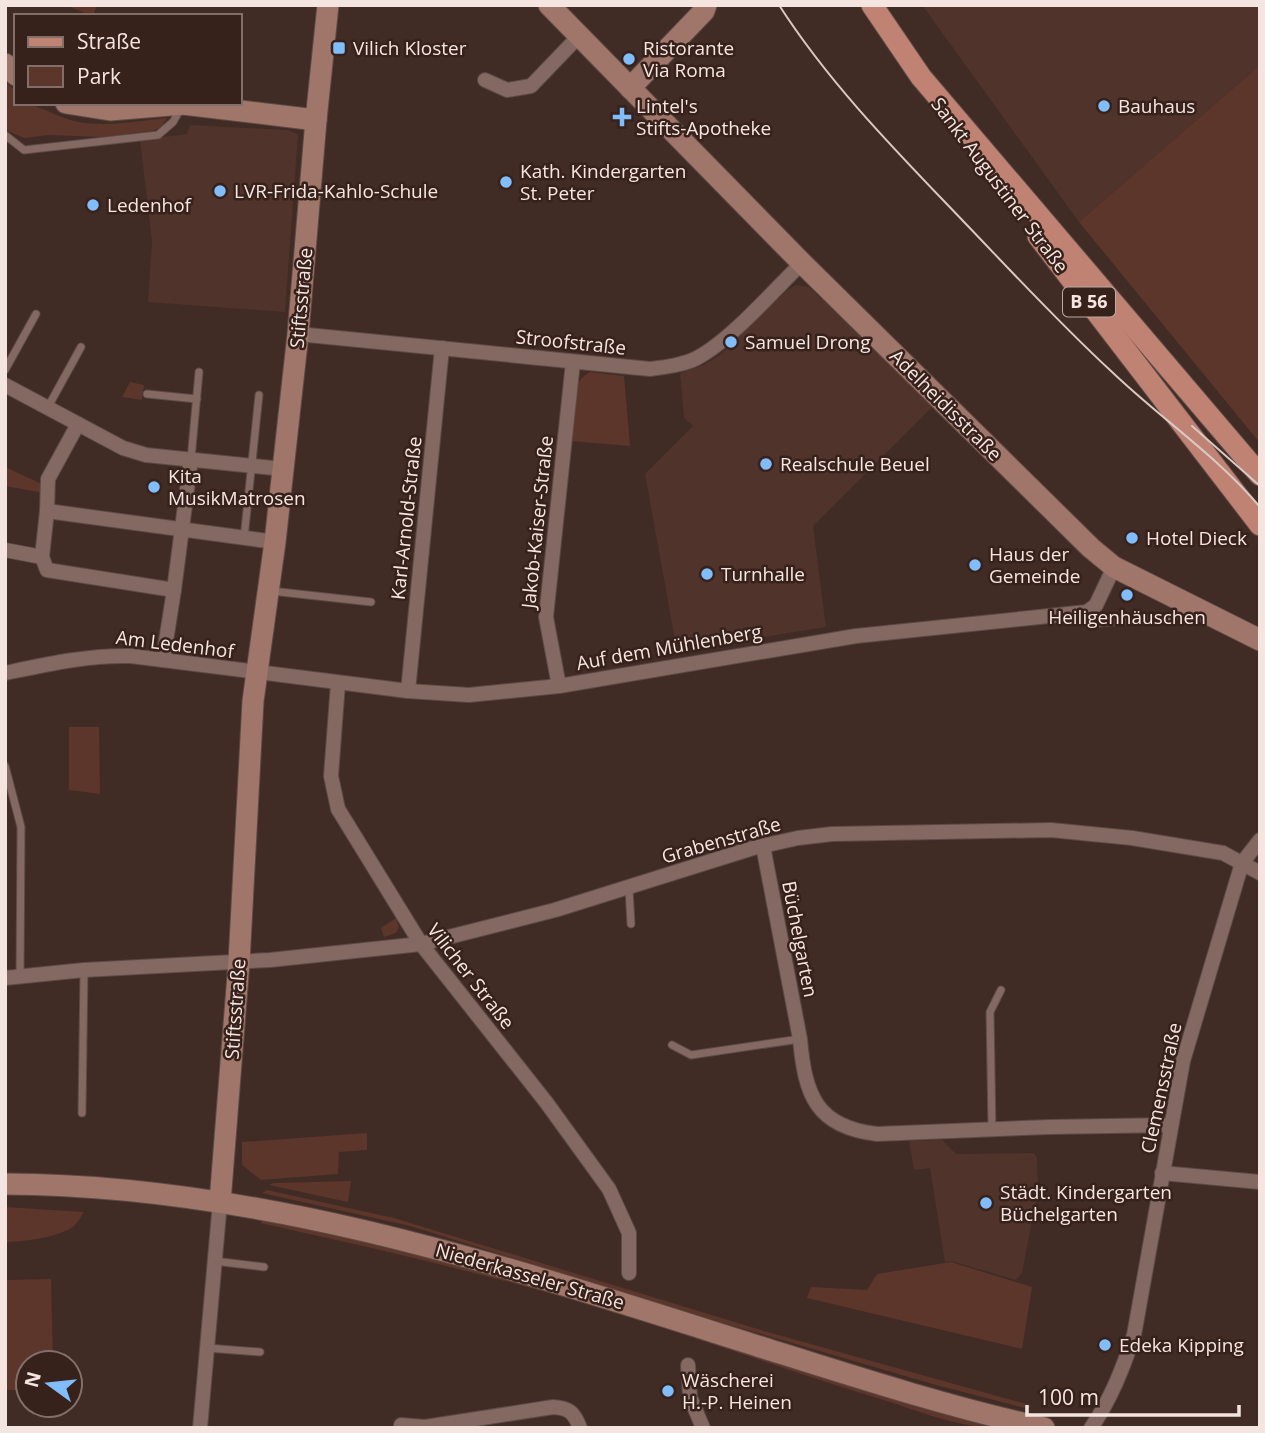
<svg xmlns="http://www.w3.org/2000/svg" width="1265" height="1433" font-family="'Open Sans',sans-serif">
	<rect width="100%" height="100%" fill="#412b25"/>
	<!-- built -->
	<g fill="#50332b">
		<polygon points="922,5 1260,5 1260,65 1079,222"/>
		<polygon points="190,125 287,130 298,134 285,312 148,302 152,241 140,140 187,134"/>
		<polygon points="796,285 809,287 821,299 824,297 932,407 813,526 826,627 677,651 645,474 693,426 684,418 680,373 704,365 720,355 786,291"/>
		<polygon points="942,1140 956,1154 1029,1153 1034,1153 1037,1158 1038,1190 1022,1273 1016,1280 951,1261 945,1262 930,1168 914,1170 909,1141"/>
	</g>
	<!-- green -->
	<g fill="#5c352b">
		<polygon points="65,5 97,5 93,16"/>
		<polygon points="1260,65 1260,230 1258,237 1260,234 1260,443 1079,222"/>
		<path d="M5,82L16,91V103C39,103 56,118 79,122C108,127 138,121 167,118L161,127L152,131L101,137L49,135L24,138L8,131L5,127Z"/>
		<path d="M590,372L624,376L630,446L570,441C572,420 568,382 590,372Z"/>
		<polygon points="130,382 144,385 142,400 122,397"/>
		<polygon points="5,467 44,485 44,493 5,486"/>
		<polygon points="69,727 99,727 100,794 69,790"/>
		<polygon points="396,918 399,927 396,933 384,937 381,928"/>
		<polygon points="367,1133 367,1150 339,1152 338,1174 261,1180 242,1165 242,1142"/>
		<polygon points="351,1181 348,1202 269,1185 274,1183"/>
		<polygon points="267,1190 394,1218 764,1331 1030,1405 1029,1409 936,1385 727,1324 410,1226 262,1193"/>
		<path d="M5,1207L84,1212C81,1216 78,1222 75,1225C63,1237 22,1242 5,1242Z"/>
		<path d="M263,1220C513,1269 756,1353 1000,1428C961,1428 923,1413 887,1401C817,1380 749,1356 680,1333C543,1287 401,1254 260,1223Z"/>
		<polygon points="951,1262 1032,1287 1022,1349 807,1298 811,1287 867,1290 877,1274"/>
		<polygon points="51,1279 53,1363 28,1363 28,1390 5,1390 5,1280"/>
	</g>
	<g fill="none" stroke-linecap="round" stroke-linejoin="round">
		<defs>
			<g id="lane">
				<polyline points="5,135 24,150 158,135 173,122 181,108"/>
				<polyline points="5,370 36,314"/>
				<polyline points="147,394 197,399"/>
				<polyline points="48,407 81,347"/>
				<polyline points="191,459 199,372"/>
				<polyline points="244,538 259,395"/>
				<polyline points="271,591 371,602"/>
				<polyline points="1087,612 1099,623 1174,617 1187,608"/>
				<polyline points="5,766 21,827 20,976"/>
				<polyline points="629,889 631,924"/>
				<polyline points="672,1045 691,1055 800,1039"/>
				<polyline points="82,1113 84,971"/>
				<polyline points="992,1129 990,1012 1001,990"/>
				<polyline points="214,1261 264,1267"/>
				<polyline points="207,1348 260,1352"/>
			</g>
			<g id="street">
				<polyline points="485,80 507,90 531,86 579,36"/>
				<path d="M298,334L650,369C666,367 683,365 697,358C731,340 773,291 802,263"/>
				<polyline points="5,385 123,448 146,455 283,469"/>
				<polyline points="78,424 48,479 47,511 275,542"/>
				<polyline points="5,550 42,557 47,570 174,590 163,660"/>
				<polyline points="42,557 47,511"/>
				<polyline points="174,590 191,459"/>
				<path d="M5,673C48,664 88,655 131,656L408,691L469,695L559,686L856,636L1087,612L1096,605L1114,567"/>
				<polyline points="338,683 331,776 338,809 421,944 546,1102 609,1189 629,1233 629,1273"/>
				<polyline points="559,686 546,617 573,362"/>
				<polyline points="408,691 442,348"/>
				<path d="M763,846L800,1039C805,1095 816,1127 877,1134L1049,1127L1171,1125"/>
				<polyline points="5,978 84,970 270,960 421,944 555,910 753,848 798,838 832,834 1051,830 1132,838 1223,853 1260,873"/>
				<polyline points="1162,1173 1260,1182"/>
				<polyline points="688,1365 690,1397 703,1428"/>
				<path d="M401,1425L425,1427L553,1407C569,1408 574,1412 580,1428"/>
				<polyline points="200,1428 220,1202"/>
				<path d="M1091,1428C1111,1399 1123,1368 1134,1335L1183,1061L1242,863L1260,840"/>
			</g>
			<g id="secondary">
				<polyline points="549,5 802,263 1091,548 1114,567 1260,640"/>
				<polyline points="5,64 16,75"/>
				<polyline points="630,88 704,11 706,5"/>
				<polyline points="66,103 110,110 183,104 316,120"/>
				<path d="M5,1184C268,1185 517,1270 764,1348C856,1377 949,1407 1044,1428"/>
				<polyline points="220,1202 239,962 253,701 275,542 298,334 316,120 328,5"/>
			</g>
			<g id="primary">
				<polyline points="872,5 921,77 1260,475"/>
				<polyline points="1038,236 1260,525"/>
			</g>
		</defs>
		<!-- lane casing -->
		<use href="#lane" stroke="#5d4a45" stroke-width="9"/>
		<!-- street casing -->
		<use href="#street" stroke="#5d4a45" stroke-width="16"/>
		<!-- secondary casing -->
		<use href="#secondary" stroke="#5d4a45" stroke-width="23"/>
		<!-- primary casing -->
		<use href="#primary" stroke="#5d4a45" stroke-width="23"/>
		<!-- lane -->
		<use href="#lane" stroke="#836962" stroke-width="7"/>
		<!-- street -->
		<use href="#street" stroke="#836962" stroke-width="14"/>
		<!-- secondary -->
		<use href="#secondary" stroke="#a1766a" stroke-width="21"/>
		<!-- primary -->
		<use href="#primary" stroke="#bf8273" stroke-width="21"/>
		<!-- tram -->
		<g stroke="#d9c8c4" stroke-width="2">
			<path d="M779,5C831,86 899,154 965,223C1013,273 1060,324 1111,371C1160,418 1216,455 1260,507"/>
			<polyline points="1192,426 1260,486"/>
		</g>
	</g>
	<!-- markers -->
	<g fill="#81bdfa" stroke="#37211b" stroke-width="2.5">
		<rect x="332" y="41" width="14" height="14" rx="3.5"/>
		<circle cx="629" cy="59" r="7"/>
		<circle cx="1104" cy="106" r="7"/>
		<path d="M618.5 106.5h7v7h7v7h-7v7h-7v-7h-7v-7h7z"/>
		<circle cx="506" cy="182" r="7"/>
		<circle cx="220" cy="191" r="7"/>
		<circle cx="93" cy="205" r="7"/>
		<circle cx="731" cy="342" r="7"/>
		<circle cx="766" cy="464" r="7"/>
		<circle cx="154" cy="487" r="7"/>
		<circle cx="1132" cy="538" r="7"/>
		<circle cx="975" cy="565" r="7"/>
		<circle cx="707" cy="574" r="7"/>
		<circle cx="1127" cy="595" r="7"/>
		<circle cx="986" cy="1203" r="7"/>
		<circle cx="1105" cy="1345" r="7"/>
		<circle cx="668" cy="1391" r="7"/>
	</g>
	<g text-anchor="middle" stroke-width="5" stroke-linejoin="round" paint-order="stroke">
		<!-- shield labels -->
		<rect fill="#37211b" stroke="#bcaaa6" stroke-width="2" x="1063" y="287.5" width="52" height="29" rx="5"/>
		<g font-size="18" font-weight="bold" fill="#f5e5e1">
			<text x="1089" y="308">B 56</text>
		</g>
		<!-- poi labels -->
		<g font-size="19" fill="#f5e5e1" stroke="#37211b" text-anchor="start">
			<text x="353" y="55">Vilich Kloster</text>
			<text x="643" y="55">Ristorante<tspan x="643" dy="22">Via Roma</tspan></text>
			<text x="636" y="113">Lintel's<tspan x="636" dy="22">Stifts-Apotheke</tspan></text>
			<text x="1118" y="113">Bauhaus</text>
			<text x="520" y="178">Kath. Kindergarten<tspan x="520" dy="22">St. Peter</tspan></text>
			<text x="234" y="198">LVR-Frida-Kahlo-Schule</text>
			<text x="107" y="212">Ledenhof</text>
			<text x="745" y="349">Samuel Drong</text>
			<text x="780" y="471">Realschule Beuel</text>
			<text x="168" y="483">Kita<tspan x="168" dy="22">MusikMatrosen</tspan></text>
			<text x="1146" y="545">Hotel Dieck</text>
			<text x="989" y="561">Haus der<tspan x="989" dy="22">Gemeinde</tspan></text>
			<text x="721" y="581">Turnhalle</text>
			<text x="1127" y="624" text-anchor="middle">Heiligenhäuschen</text>
			<text x="1000" y="1199">Städt. Kindergarten<tspan x="1000" dy="22">Büchelgarten</tspan></text>
			<text x="1119" y="1352">Edeka Kipping</text>
			<text x="682" y="1387">Wäscherei<tspan x="682" dy="22">H.-P. Heinen</tspan></text>
		</g>
		<!-- street labels -->
		<g font-size="19" fill="#f5e5e1" stroke="#37211b">
			<text transform="translate(1000 185) rotate(53)" y="7">Sankt Augustiner Straße</text>
			<text transform="translate(301 298) rotate(-85)" y="7">Stiftsstraße</text>
			<text transform="translate(571 342) rotate(6)" y="7">Stroofstraße</text>
			<text transform="translate(946 405) rotate(45)" y="7">Adelheidisstraße</text>
			<text transform="translate(406 518) rotate(-84)" y="7">Karl-Arnold-Straße</text>
			<text transform="translate(537 522) rotate(-84)" y="7">Jakob-Kaiser-Straße</text>
			<text transform="translate(175 644) rotate(7)" y="7">Am Ledenhof</text>
			<text transform="translate(669 647) rotate(-10)" y="7">Auf dem Mühlenberg</text>
			<text transform="translate(721 840) rotate(-16)" y="7">Grabenstraße</text>
			<text transform="translate(800 939) rotate(79)" y="7">Büchelgarten</text>
			<text transform="translate(471 976) rotate(52)" y="7">Vilicher Straße</text>
			<text transform="translate(235 1009) rotate(-86)" y="7">Stiftsstraße</text>
			<text transform="translate(1161 1088) rotate(-78)" y="7">Clemensstraße</text>
			<text transform="translate(530 1276) rotate(16)" y="7">Niederkasseler Straße</text>
		</g>
	</g>
	<!-- border -->
	<rect width="1265" height="1433" fill="none" stroke="#f5e5e1" stroke-width="14"/>
	<!-- legend -->
	<rect x="14" y="14" width="228" height="91" fill="#37211b" stroke="#836f6a" stroke-width="2"/>
	<rect x="28" y="37" width="35" height="10" fill="#bf8273" stroke="#836f6a" stroke-width="2"/>
	<text x="77" y="49" font-size="21" fill="#f5e5e1">Straße</text>
	<rect x="28" y="66" width="35" height="21" fill="#5c352b" stroke="#836f6a" stroke-width="2"/>
	<text x="77" y="84" font-size="21" fill="#f5e5e1">Park</text>
	<!-- north arrow -->
	<g transform="translate(49 1384) rotate(285)"><circle r="33" fill="#37211b" stroke="#836f6a" stroke-width="2"/>
	<path d="M0-5L12 26L0 18L-12 26Z" fill="#81bdfa"/>
	<text y="-10" font-size="19" font-weight="bold" text-anchor="middle" fill="#f5e5e1">N</text>
	</g>
	<!-- scale -->
	<path d="M1027 1405v10h212v-10" fill="none" stroke="#f5e5e1" stroke-width="3.5"/>
	<text x="1038" y="1405" font-size="21" fill="#f5e5e1" stroke="#37211b" stroke-width="5" paint-order="stroke">100 m</text>
</svg>
